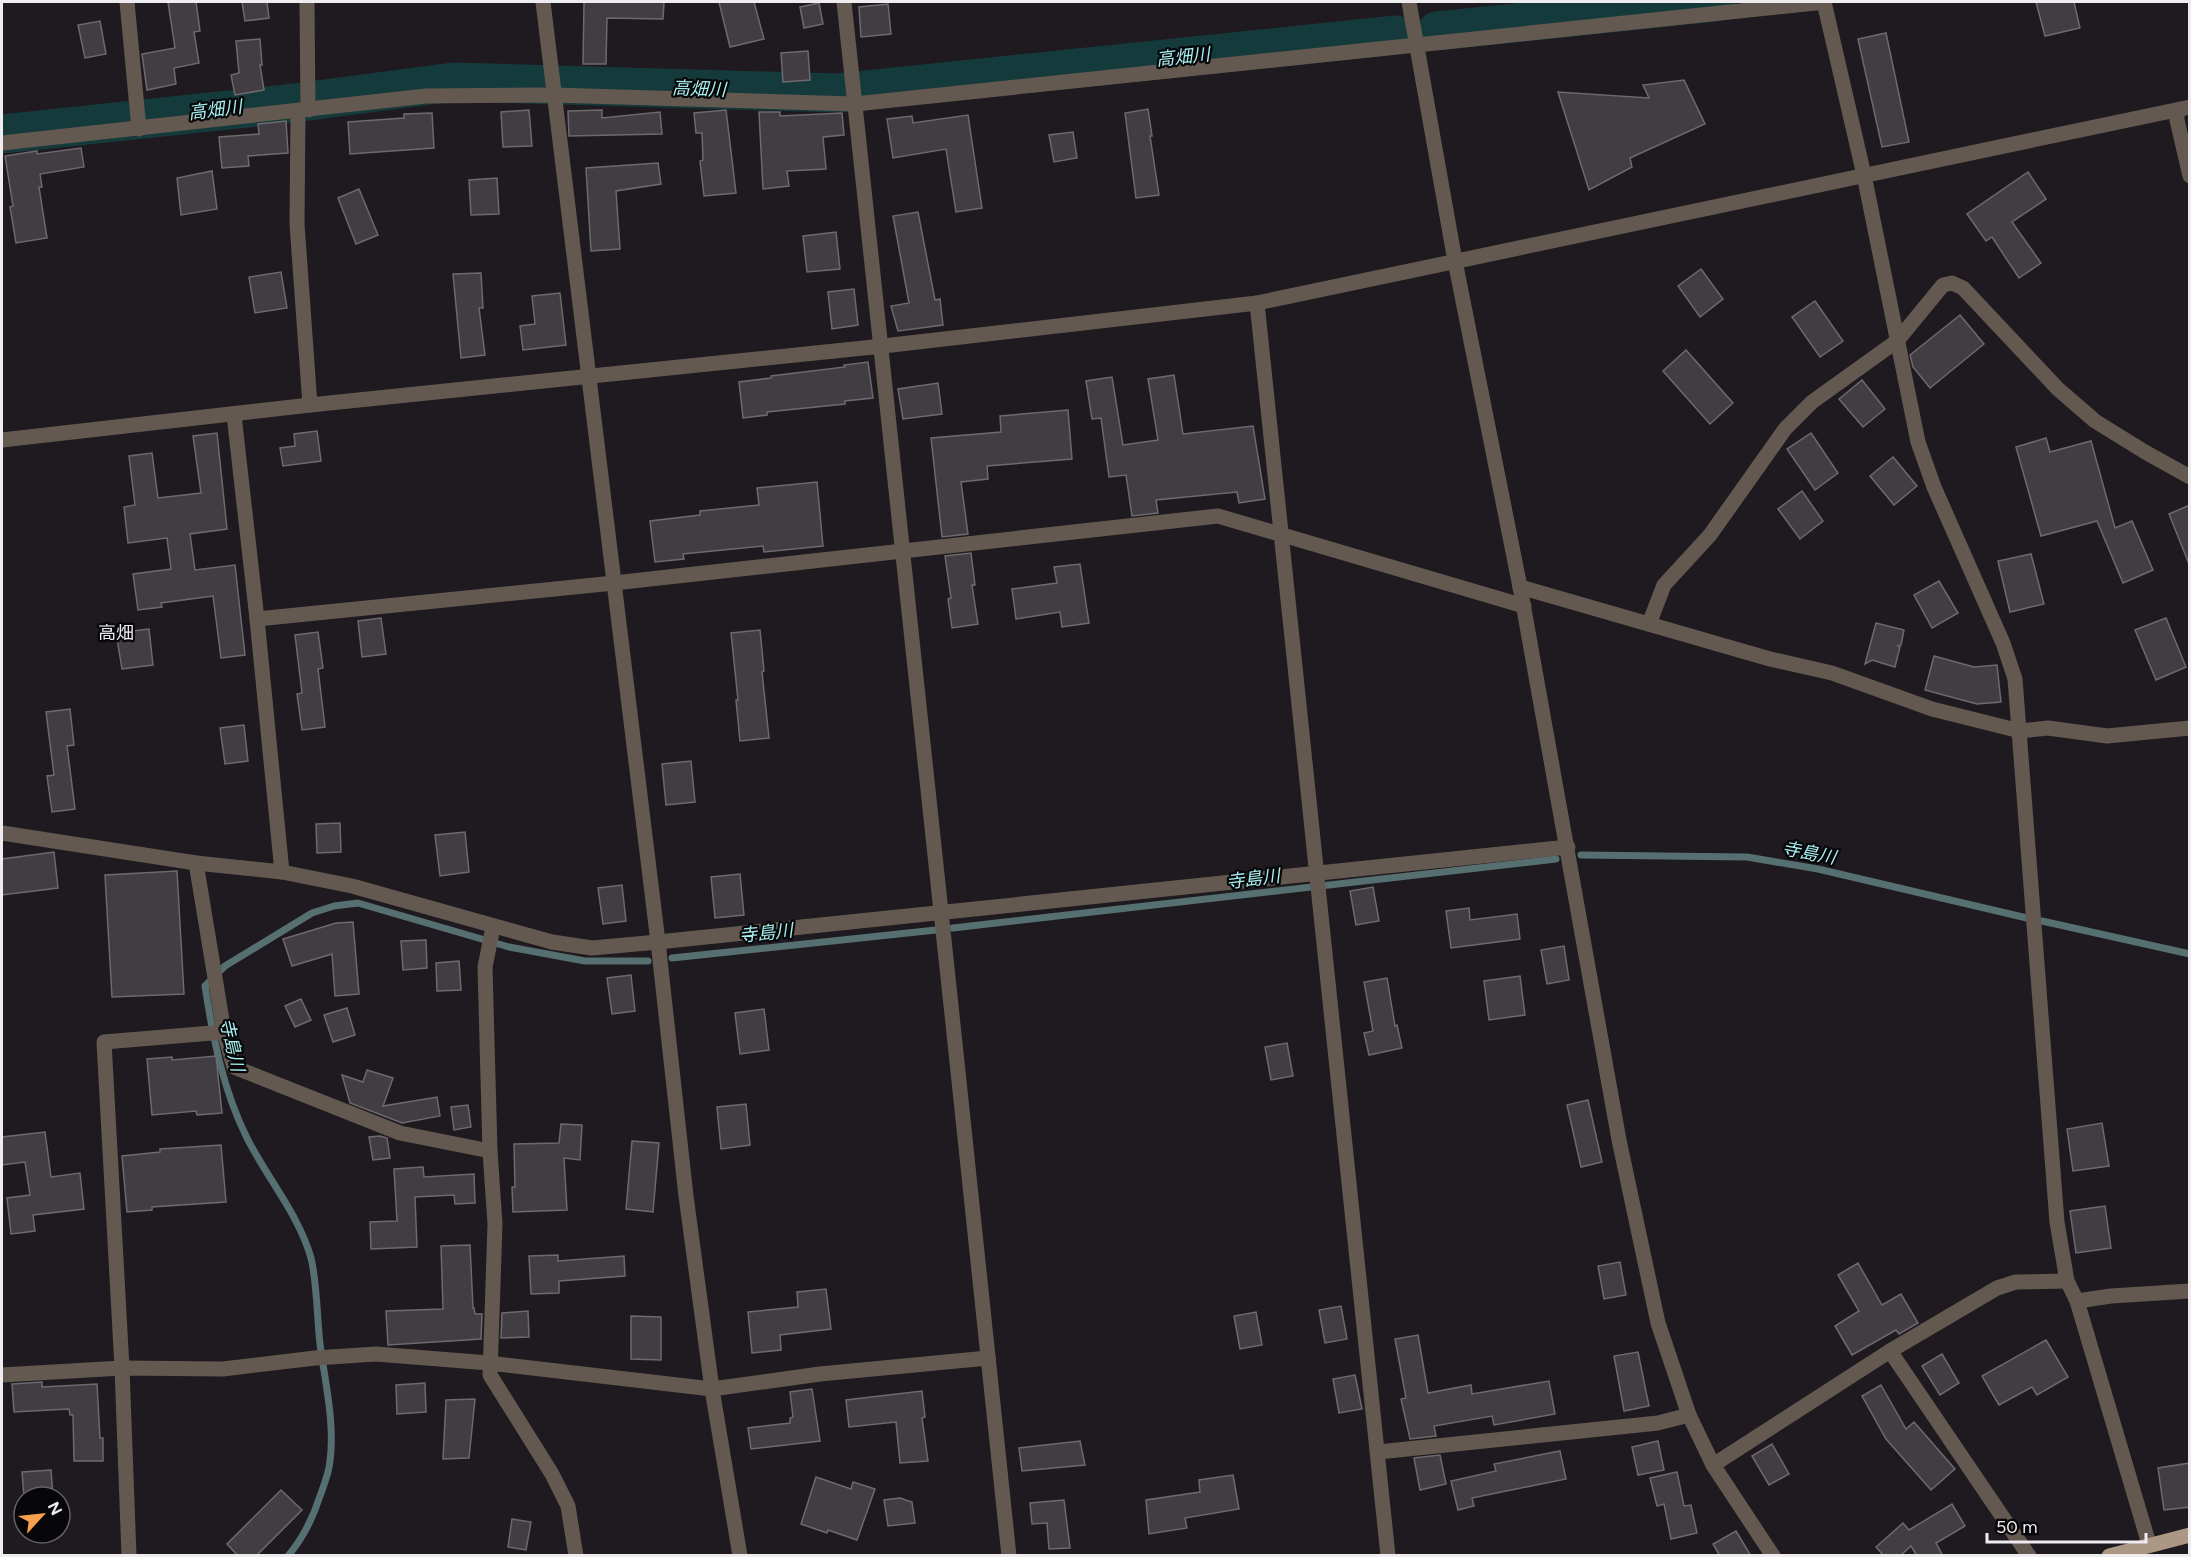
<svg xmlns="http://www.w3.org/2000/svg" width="2191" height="1557" font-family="Figtree,'Noto Sans JP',sans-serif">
	<rect width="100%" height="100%" fill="#1e1a1f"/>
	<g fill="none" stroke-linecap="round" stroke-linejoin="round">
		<!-- stream -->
		<g stroke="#566f71" stroke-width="7">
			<polyline points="1581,855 1747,857 1818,869 2027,918"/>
			<polyline points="2042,921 2190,954"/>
			<polyline points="953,928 1556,859"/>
			<polyline points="672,958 936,930"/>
			<path d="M288,1556C303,1538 313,1518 320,1496C324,1485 329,1473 330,1461C335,1423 325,1382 320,1344C317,1318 317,1282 311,1258C299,1215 267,1178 247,1138C223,1090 213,1038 205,986L225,966L312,913L334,906L358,903L509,947L585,961H648"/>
		</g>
		<!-- river -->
		<g stroke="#153a3b" stroke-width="39">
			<polyline points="1437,31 1716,2"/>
			<polyline points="2,134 294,103 453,82 837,93 1396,35"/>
		</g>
	</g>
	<!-- building -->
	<g fill="#423d43" stroke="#6e696f" stroke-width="1.5">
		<polygon points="168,2 196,2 200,31 194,32 199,63 174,68 176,84 147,90 142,54 175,48"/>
		<polygon points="242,2 267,2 269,18 245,21"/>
		<polygon points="584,2 664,2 663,19 607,18 606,64 583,64"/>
		<polygon points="719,2 754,2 764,39 730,47"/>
		<polygon points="2036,2 2074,2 2080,28 2045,36"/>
		<polygon points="819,3 823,24 804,28 800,7"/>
		<polygon points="888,4 891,34 861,37 859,7"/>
		<polygon points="100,21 106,54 85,58 78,25"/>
		<polygon points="1886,33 1909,142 1882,147 1858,39"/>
		<polygon points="260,39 262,65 260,65 264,90 235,95 231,75 239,73 236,41"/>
		<polygon points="808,51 810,80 783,82 781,53"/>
		<polygon points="1684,80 1705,124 1630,158 1632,167 1589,190 1558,92 1649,98 1643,85"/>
		<polygon points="1148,109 1152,136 1150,136 1159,195 1136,198 1125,113"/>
		<polygon points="529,110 532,146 503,147 501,112"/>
		<polygon points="602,110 602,118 660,112 662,134 569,136 568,111"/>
		<polygon points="726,110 736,193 704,196 700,161 703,160 702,133 696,133 694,113"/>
		<polygon points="759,112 780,112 780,116 842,113 844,135 823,137 826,169 787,171 789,186 763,189"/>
		<polygon points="432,113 434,148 350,154 348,122 404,118 404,114"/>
		<polygon points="968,115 982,208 956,212 946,149 893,158 887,119 912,116 913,123"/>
		<polygon points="286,121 288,153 248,156 249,166 222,168 219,137 259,134 258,124"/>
		<polygon points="1073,132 1077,158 1054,162 1049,135"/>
		<polygon points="81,148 84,167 40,174 42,187 39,187 47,238 16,243 10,207 13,206 5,156 37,151 37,154"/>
		<polygon points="658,163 661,184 616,191 620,249 591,251 586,168"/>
		<polygon points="212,171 217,209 181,215 177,178"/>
		<polygon points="2028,172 2046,199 2012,222 2041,263 2019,278 1992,237 1986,241 1967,214"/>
		<polygon points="497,178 499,214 471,215 469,180"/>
		<polygon points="359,189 378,235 356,244 338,198"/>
		<polygon points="918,212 935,300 940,299 943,325 898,331 891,306 909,303 893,216"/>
		<polygon points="836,232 840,269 807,272 803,236"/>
		<polygon points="1701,269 1723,299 1700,317 1678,286"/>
		<polygon points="281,272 287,308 255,313 249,277"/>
		<polygon points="481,273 483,308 479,308 485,355 461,358 453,274"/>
		<polygon points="854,289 858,325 832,329 828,292"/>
		<polygon points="560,293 566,345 523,350 520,326 535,324 532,296"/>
		<polygon points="1815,301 1843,341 1820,357 1792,317"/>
		<polygon points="1960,315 1984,344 1930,388 1913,367 1910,355"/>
		<polygon points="1686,350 1733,403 1710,424 1663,371"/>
		<polygon points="868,362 873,398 845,401 845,404 767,412 767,415 743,418 739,382 771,378 771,376 845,367 844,365"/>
		<polygon points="1174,375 1183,434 1253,426 1265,499 1239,503 1237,492 1156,500 1158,513 1132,516 1126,475 1109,477 1101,418 1092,419 1086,381 1112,377 1123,445 1158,440 1148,379"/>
		<polygon points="1862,380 1885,409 1863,427 1839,399"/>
		<polygon points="938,383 942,414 903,419 898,389"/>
		<polygon points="1068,410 1072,459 987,466 988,479 961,482 968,534 942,537 931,438 1001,432 1000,416"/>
		<polygon points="317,431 321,461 283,466 280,448 295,446 294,434"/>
		<polygon points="217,433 227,529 190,534 195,570 235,565 245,655 221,658 213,596 161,603 162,607 138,610 133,574 171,569 167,538 128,543 124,507 135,505 129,456 152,453 158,498 201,493 193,436"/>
		<polygon points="1811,433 1838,473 1815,490 1787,449"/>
		<polygon points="2046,438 2050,452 2091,441 2115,528 2132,521 2153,570 2123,583 2097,521 2041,536 2016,447"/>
		<polygon points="1893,457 1917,486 1894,505 1870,476"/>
		<polygon points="817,482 823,546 764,552 763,546 683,554 684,559 655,562 650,521 700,515 700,511 759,505 757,488"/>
		<polygon points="1802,491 1823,521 1800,539 1778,509"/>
		<polygon points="2190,505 2190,563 2189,564 2169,514"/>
		<polygon points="971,553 975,585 972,585 978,624 952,628 948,599 951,598 945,556"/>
		<polygon points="2031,554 2044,604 2010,612 1998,561"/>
		<polygon points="1080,564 1089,623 1062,627 1060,612 1016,619 1012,589 1057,583 1054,567"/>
		<polygon points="1939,581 1958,613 1932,628 1914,595"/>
		<polygon points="381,618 386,654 362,657 358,621"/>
		<polygon points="2166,618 2186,667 2156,680 2135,630"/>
		<polygon points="1876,623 1904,630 1901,645 1898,646 1900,647 1895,667 1872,660 1865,664"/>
		<polygon points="149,629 153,665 122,669 116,633"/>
		<polygon points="760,630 764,671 762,672 769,738 740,741 736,700 738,700 731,633"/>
		<polygon points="318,632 323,668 318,669 325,727 302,730 297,694 302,693 295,635"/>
		<polygon points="1934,656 1974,667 1997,665 2001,702 1977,704 1925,690"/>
		<polygon points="70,709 74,745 67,746 75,809 52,812 47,776 54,775 46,712"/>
		<polygon points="244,725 248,761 225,764 220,728"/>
		<polygon points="691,761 695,802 666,805 662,764"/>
		<polygon points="340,823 341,852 317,853 316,824"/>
		<polygon points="465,832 469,872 440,876 435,835"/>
		<polygon points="54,852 58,888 2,895 2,859"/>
		<polygon points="177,871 184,994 112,997 105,875"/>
		<polygon points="740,874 744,915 715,918 711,877"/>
		<polygon points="622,885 626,921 603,924 598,888"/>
		<polygon points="1373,887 1379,921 1356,925 1350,891"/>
		<polygon points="1469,908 1470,920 1517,914 1520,939 1451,948 1446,911"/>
		<polygon points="353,922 359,994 335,996 332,954 292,966 283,939 336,923"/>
		<polygon points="426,940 427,968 403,970 401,941"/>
		<polygon points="1564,946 1569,980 1547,984 1541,950"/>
		<polygon points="459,961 461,990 437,991 436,963"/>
		<polygon points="631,975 635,1011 612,1014 607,978"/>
		<polygon points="1520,976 1525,1015 1489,1020 1484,981"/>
		<polygon points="1387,978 1395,1026 1397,1025 1402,1048 1369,1055 1364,1033 1373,1031 1364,982"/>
		<polygon points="301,999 311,1020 295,1027 285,1006"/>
		<polygon points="347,1008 355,1035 333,1042 324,1015"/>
		<polygon points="764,1009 769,1050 740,1054 735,1013"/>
		<polygon points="1287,1043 1293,1076 1271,1080 1265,1047"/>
		<polygon points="216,1056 222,1113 197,1115 196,1111 152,1115 147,1059 172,1057 172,1060"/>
		<polygon points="367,1070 393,1078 383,1106 437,1097 440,1116 402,1123 350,1103 342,1075 363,1082"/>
		<polygon points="1588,1100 1602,1162 1581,1167 1567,1105"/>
		<polygon points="746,1104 750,1145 721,1149 717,1107"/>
		<polygon points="468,1105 471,1127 454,1130 451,1107"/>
		<polygon points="2102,1123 2109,1166 2073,1171 2067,1129"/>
		<polygon points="561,1124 582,1125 580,1160 564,1158 567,1210 513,1212 512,1187 515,1187 514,1144 559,1143"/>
		<polygon points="45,1132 51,1177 80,1173 84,1209 33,1215 35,1231 11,1234 7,1198 30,1195 25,1162 2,1165 2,1137"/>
		<polygon points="380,1136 387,1138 390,1158 373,1160 369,1137"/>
		<polygon points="632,1141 659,1143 653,1212 626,1209"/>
		<polygon points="221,1145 226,1202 152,1207 152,1210 127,1212 122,1156 160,1152 160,1149"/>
		<polygon points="423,1167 424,1177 474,1174 475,1203 455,1204 454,1195 415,1197 417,1247 371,1249 370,1222 397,1221 394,1169"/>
		<polygon points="2105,1206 2111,1248 2076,1253 2070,1211"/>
		<polygon points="470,1245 473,1308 474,1308 475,1314 482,1314 481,1339 388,1345 386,1311 443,1309 441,1246"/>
		<polygon points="558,1255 558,1261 624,1256 625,1276 559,1281 559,1293 531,1294 529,1256"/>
		<polygon points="1620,1262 1626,1295 1604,1299 1598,1266"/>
		<polygon points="1858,1263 1882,1305 1901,1294 1918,1323 1899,1334 1896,1330 1852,1355 1835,1326 1859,1311 1838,1275"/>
		<polygon points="826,1289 831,1329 780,1335 781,1350 752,1353 748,1312 798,1307 797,1292"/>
		<polygon points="1341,1306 1347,1339 1325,1343 1319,1310"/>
		<polygon points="528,1311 529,1337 501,1338 502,1313"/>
		<polygon points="1256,1312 1262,1345 1240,1349 1234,1316"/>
		<polygon points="631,1316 661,1317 661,1360 631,1359"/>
		<polygon points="1418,1335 1428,1393 1471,1385 1472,1394 1549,1381 1555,1414 1494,1425 1492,1416 1434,1426 1436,1436 1410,1439 1401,1399 1406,1398 1395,1339"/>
		<polygon points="2046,1340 2068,1377 2037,1395 2032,1387 1999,1405 1982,1376"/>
		<polygon points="1638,1352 1649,1406 1624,1411 1614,1356"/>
		<polygon points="1942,1354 1959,1383 1940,1395 1922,1366"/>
		<polygon points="1355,1375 1362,1409 1339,1413 1333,1379"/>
		<polygon points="42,1382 42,1387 97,1384 100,1438 103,1438 103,1461 74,1461 73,1415 70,1415 69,1409 14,1412 12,1384"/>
		<polygon points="425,1383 426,1412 397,1414 396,1385"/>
		<polygon points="1881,1385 1906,1429 1914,1422 1955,1469 1931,1490 1886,1439 1862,1396"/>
		<polygon points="812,1389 820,1441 751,1449 748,1428 790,1423 790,1418 793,1417 790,1392"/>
		<polygon points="922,1391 925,1417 922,1418 928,1461 900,1463 896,1422 849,1427 846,1400"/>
		<polygon points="475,1399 469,1458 443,1459 446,1400"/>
		<polygon points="1080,1441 1085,1465 1022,1471 1019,1448"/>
		<polygon points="1658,1441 1664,1470 1638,1475 1632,1447"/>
		<polygon points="1772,1444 1789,1474 1769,1485 1752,1456"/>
		<polygon points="1560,1451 1566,1479 1472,1498 1474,1506 1458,1510 1451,1481 1496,1471 1494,1464"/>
		<polygon points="1440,1455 1446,1484 1420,1490 1414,1458"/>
		<polygon points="2190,1463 2190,1507 2164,1510 2158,1468"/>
		<polygon points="51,1470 53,1497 24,1497 22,1472"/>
		<polygon points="1677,1472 1684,1506 1691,1505 1697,1533 1671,1539 1664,1504 1657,1506 1650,1478"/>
		<polygon points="1233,1475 1239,1509 1185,1518 1187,1528 1149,1534 1146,1500 1200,1492 1199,1480"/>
		<polygon points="816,1477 851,1489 853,1482 875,1489 857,1540 828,1530 827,1533 801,1524"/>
		<polygon points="281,1490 302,1510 256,1556 238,1556 227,1544"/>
		<polygon points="900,1498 912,1502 915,1523 888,1526 884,1500"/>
		<polygon points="1064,1500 1070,1548 1049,1549 1047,1523 1032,1524 1030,1503"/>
		<polygon points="1952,1504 1965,1526 1936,1543 1943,1556 1917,1556 1911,1546 1900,1556 1884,1556 1876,1547 1903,1523 1909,1530"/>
		<polygon points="512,1519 531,1522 526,1550 508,1547"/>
		<polygon points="1736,1531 1751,1556 1720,1556 1713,1544"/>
	</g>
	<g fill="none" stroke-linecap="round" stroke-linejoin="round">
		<!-- street -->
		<g stroke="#635950" stroke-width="15">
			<polyline points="127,2 139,129"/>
			<polyline points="307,2 308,110"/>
			<polyline points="543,2 658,942 686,1196 712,1389 740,1556"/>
			<path d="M844,2C901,519 954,1038 1009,1556"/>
			<polyline points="1409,2 1455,261 1520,587 1619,1140 1658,1323 1689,1415 1713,1465 1773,1556"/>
			<polyline points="1824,2 1864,175 1918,442 1934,487 2003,643 2015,679 2057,1222 2067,1281 2077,1301 2149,1544"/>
			<polyline points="2177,110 2177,120 2190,176"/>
			<polyline points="298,111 297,224 310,405"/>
			<polyline points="2,143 426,96 553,95 855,104 1825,2"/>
			<polyline points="1257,303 1388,1556"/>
			<polyline points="234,415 257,619"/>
			<polyline points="2,440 310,405 883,346 1257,303 2190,107"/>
			<polyline points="1520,587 1770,659 1832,673 1932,709 2020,731 2048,728 2107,736 2190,728"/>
			<polyline points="1649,624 1664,585 1710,535 1785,429 1812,402 1897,341 1943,285 1952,283 1963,288 2058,389 2095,421 2145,452 2190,477"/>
			<polyline points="2,833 196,863 282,872 352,886 552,942 592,948 658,942 1568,847"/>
			<polyline points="196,863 224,1032 234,1067 400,1133 490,1151"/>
			<polyline points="282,872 257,619 614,583 1218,516 1524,606"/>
			<polyline points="493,927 485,967 490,1151 495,1224 490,1375 552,1474 568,1506 576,1556"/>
			<polyline points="2077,1301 2111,1296 2190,1291"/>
			<polyline points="1890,1351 2029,1556"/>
			<polyline points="2,1375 122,1368 223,1369 315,1358 376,1354 489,1363 712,1389 820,1374 988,1358"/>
			<polyline points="1378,1452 1658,1423 1689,1415"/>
			<polyline points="1713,1465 1890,1351 1997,1288 2016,1282 2067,1281"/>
			<polyline points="129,1556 122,1368 104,1042 224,1032"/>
		</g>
		<!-- primary -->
		<polyline stroke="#ab9784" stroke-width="15" points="2109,1556 2190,1535"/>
	</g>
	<g text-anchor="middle" stroke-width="4.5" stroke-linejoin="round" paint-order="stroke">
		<!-- water labels -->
		<g font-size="18" font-style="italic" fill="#a7f0f1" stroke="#070608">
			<text transform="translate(1183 57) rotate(-6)" y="6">高畑川</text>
			<text transform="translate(699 89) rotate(2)" y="6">高畑川</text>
			<text transform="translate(215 110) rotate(-7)" y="6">高畑川</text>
			<text transform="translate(1809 853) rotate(11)" y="6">寺島川</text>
			<text transform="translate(1253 879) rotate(-7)" y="6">寺島川</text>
			<text transform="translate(766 933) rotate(-6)" y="6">寺島川</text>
			<text transform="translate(232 1045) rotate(77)" y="6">寺島川</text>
		</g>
		<!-- neighbourhood labels -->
		<g font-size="18" fill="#efecf0" stroke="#070608">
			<text x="116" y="639">高畑</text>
		</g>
	</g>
	<!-- border -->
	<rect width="2191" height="1557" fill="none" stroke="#efecf0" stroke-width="6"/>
	<!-- north arrow -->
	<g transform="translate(42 1515) rotate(63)"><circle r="28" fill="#070608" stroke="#646265" stroke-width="1.5"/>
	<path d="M0-4.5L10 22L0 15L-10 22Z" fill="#f8a04b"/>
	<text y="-9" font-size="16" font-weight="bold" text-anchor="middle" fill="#efecf0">N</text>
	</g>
	<!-- scale -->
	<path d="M1987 1533v9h159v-9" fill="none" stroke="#efecf0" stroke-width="3"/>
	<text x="1996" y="1533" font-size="18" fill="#efecf0" stroke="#070608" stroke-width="4.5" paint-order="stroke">50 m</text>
</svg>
